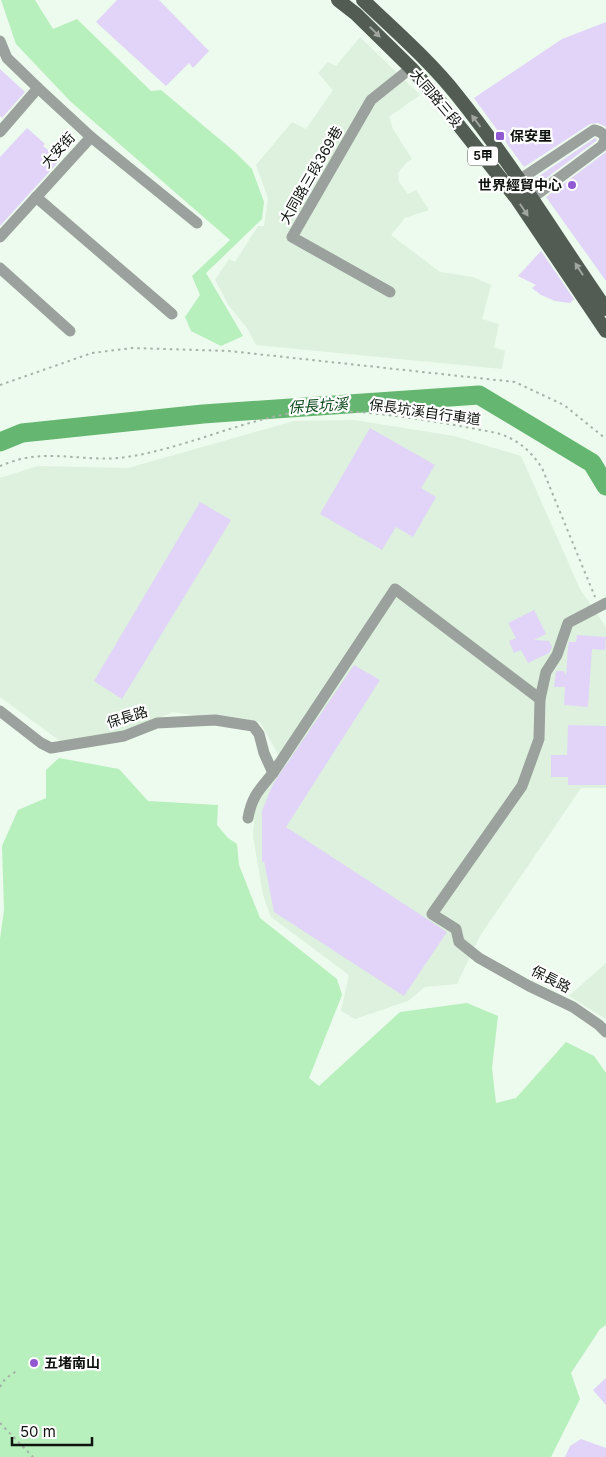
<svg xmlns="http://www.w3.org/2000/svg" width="606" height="1457" font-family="Inter,'Noto Sans TC',sans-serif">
	<rect width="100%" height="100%" fill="#ecfbed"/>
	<!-- built -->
	<g fill="#ddf1de">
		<polygon points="360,37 420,95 389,117 393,129 412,159 406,163 398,173 399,182 408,194 416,190 429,210 405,218 391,235 440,272 473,277 491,285 482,319 499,324 494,347 505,351 502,369 256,345 247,328 229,306 215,280 229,259 235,262 258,226 264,226 268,198 256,165 292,122 306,129 333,90 318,73 328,62 336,66"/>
		<polygon points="354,420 454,436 521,456 580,589 606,627 606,788 581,788 480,936 457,984 425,987 408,1001 355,1019 341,1011 349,975 271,917 263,895 253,836 255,807 280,758 260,722 239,718 197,716 173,712 126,732 64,744 0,697 0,478 38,466 128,468 294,421"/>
		<polygon points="606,963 606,1019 569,996"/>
	</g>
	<!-- green -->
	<g fill="#b7efbd">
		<polygon points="1,0 35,0 53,29 77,19 151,91 161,90 236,153 252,169 264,202 262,219 206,273 243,336 221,346 191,331 185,317 200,295 192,276 230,240 70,101 16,44"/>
		<polygon points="59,758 119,769 148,801 218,805 217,825 228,838 237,844 239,865 260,918 337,979 342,995 309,1078 319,1086 400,1012 467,1003 498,1016 492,1068 496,1103 516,1098 566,1042 594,1056 606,1073 606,1325 600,1329 571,1373 580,1399 551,1457 0,1457 0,939 4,910 2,846 18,810 46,798 46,770"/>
	</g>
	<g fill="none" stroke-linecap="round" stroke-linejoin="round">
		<!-- river -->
		<polyline stroke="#65b670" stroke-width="19" points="0,442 22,433 203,414 479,395 592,463 606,486"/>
	</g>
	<!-- building -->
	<g fill="#e1d4f8">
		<polygon points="117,0 159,0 209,51 193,68 189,63 166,86 96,22"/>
		<polygon points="606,22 606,127 598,123 590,124 524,167 474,98 562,39"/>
		<polygon points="0,69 25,92 2,118 0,116"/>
		<polygon points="27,128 45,144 43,146 60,160 0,226 0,157"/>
		<polygon points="595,138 597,139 596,141 537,185 533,180"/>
		<polygon points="606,152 606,281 546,197"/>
		<polygon points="541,251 574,299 570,303 555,301 541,295 532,288 536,285 518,276"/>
		<polygon points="370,428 435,465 421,488 436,497 413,537 396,527 382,550 320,514"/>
		<polygon points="200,502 231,520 122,699 94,681"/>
		<polygon points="534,610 546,634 534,640 549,641 552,647 549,653 528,663 521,650 514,653 509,641 516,638 508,623"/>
		<polygon points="577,635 606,637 605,650 592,649 588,707 564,705 565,687 554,687 556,671 564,671 566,676 568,647 569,642 576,642"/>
		<polygon points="354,665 380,680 286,827 447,932 404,996 274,912 264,861 262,863 262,811 273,784"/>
		<polygon points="568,725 606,726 606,785 568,785 568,777 551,777 551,755 567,755"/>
		<polygon points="606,1378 606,1405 593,1390"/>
		<polygon points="581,1439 606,1448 606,1457 565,1457 570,1446"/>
	</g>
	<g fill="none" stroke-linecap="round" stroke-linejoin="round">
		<!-- path -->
		<g stroke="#a6b2a7" stroke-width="2" stroke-dasharray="2.5 4" stroke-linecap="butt">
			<polyline points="0,385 92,353 132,348 229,351 515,382 564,405 606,439"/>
			<path d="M0,466C10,462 22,458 32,457C64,453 95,462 127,457C184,448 236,423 291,413C313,409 337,411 359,412C405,416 451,424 497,433C517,439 530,450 542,468L595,597"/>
			<polyline points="0,1387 5,1379 18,1370"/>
			<polyline points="0,1423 33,1457"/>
		</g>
		<!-- minor -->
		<g stroke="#9ba19c" stroke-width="11">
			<polyline points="0,41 7,58 38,88 0,132"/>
			<polyline points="38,88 91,137 197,223"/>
			<path d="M519,180L594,130C600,131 603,133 606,138L602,146L532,198"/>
			<polyline points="36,197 172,314"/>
			<polyline points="0,237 91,137"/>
			<polyline points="0,268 70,331"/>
			<polyline points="390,292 292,237 371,100 411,68"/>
			<polyline points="606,603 568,623 557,655 546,672 540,699 539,739 522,786 432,914 456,929 459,942 479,958 529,986 573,1007 599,1025 606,1032"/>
			<polyline points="0,711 41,743 51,748 124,736 157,723 215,720 253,726 259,734 264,753 273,773"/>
			<path d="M248,818C252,796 259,790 273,773L395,589L540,699"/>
		</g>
		<!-- major -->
		<g stroke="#525c53" stroke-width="14">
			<polyline points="338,0 356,14 411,68 434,94 517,199 606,331"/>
			<path d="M363,0C394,30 429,60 456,94C511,162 556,237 606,309"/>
		</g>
	</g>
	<!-- one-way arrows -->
	<defs><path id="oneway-solid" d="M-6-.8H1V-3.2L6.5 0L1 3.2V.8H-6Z" transform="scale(1.25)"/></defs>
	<g fill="#a0a5a0">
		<use href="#oneway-solid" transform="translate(375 32) rotate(45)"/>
		<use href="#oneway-solid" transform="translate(476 121) rotate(-127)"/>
		<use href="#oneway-solid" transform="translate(524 210) rotate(56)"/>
		<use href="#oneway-solid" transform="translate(579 269) rotate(-123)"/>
	</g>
	<!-- markers -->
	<g fill="#915ad2" stroke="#fff" stroke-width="2">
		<rect x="495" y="131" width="10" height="10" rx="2.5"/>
		<circle cx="572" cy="185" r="5"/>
		<circle cx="34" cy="1363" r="5"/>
	</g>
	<g text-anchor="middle" stroke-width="4.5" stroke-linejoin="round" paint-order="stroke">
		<!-- shield labels -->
		<rect fill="#fff" stroke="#565a57" stroke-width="1" x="468" y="146.5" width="30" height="19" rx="4"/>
		<g font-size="12" font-weight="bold" fill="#0e130f">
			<text x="483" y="160">5甲</text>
		</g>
		<!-- street labels -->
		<g font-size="14" fill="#0e130f" stroke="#fff">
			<text transform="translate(436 98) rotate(50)" y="5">大同路三段</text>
			<text transform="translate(58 150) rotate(-48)" y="5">大安街</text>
			<text transform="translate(311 175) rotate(-60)" y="5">大同路三段369巷</text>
			<text transform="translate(425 412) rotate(8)" y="5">保長坑溪自行車道</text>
			<text transform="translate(127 717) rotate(-17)" y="5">保長路</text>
			<text transform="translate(551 979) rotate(27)" y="5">保長路</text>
		</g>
		<!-- poi labels -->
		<g font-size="14" font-weight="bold" fill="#0e130f" stroke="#fff" text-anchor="start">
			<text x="510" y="141">保安里</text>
			<text x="562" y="190" text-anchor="end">世界經貿中心</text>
			<text x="44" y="1368">五堵南山</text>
		</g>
		<!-- water labels -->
		<g font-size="15" font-style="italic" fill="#0b481a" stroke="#fff">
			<text transform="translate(318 406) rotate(-4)" y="5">保長坑溪</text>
		</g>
	</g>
	<!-- scale -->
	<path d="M12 1437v8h80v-8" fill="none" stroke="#0e130f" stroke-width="2.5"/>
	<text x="20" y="1437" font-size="15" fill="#0e130f" stroke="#ffffff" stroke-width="4" paint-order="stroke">50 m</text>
</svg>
